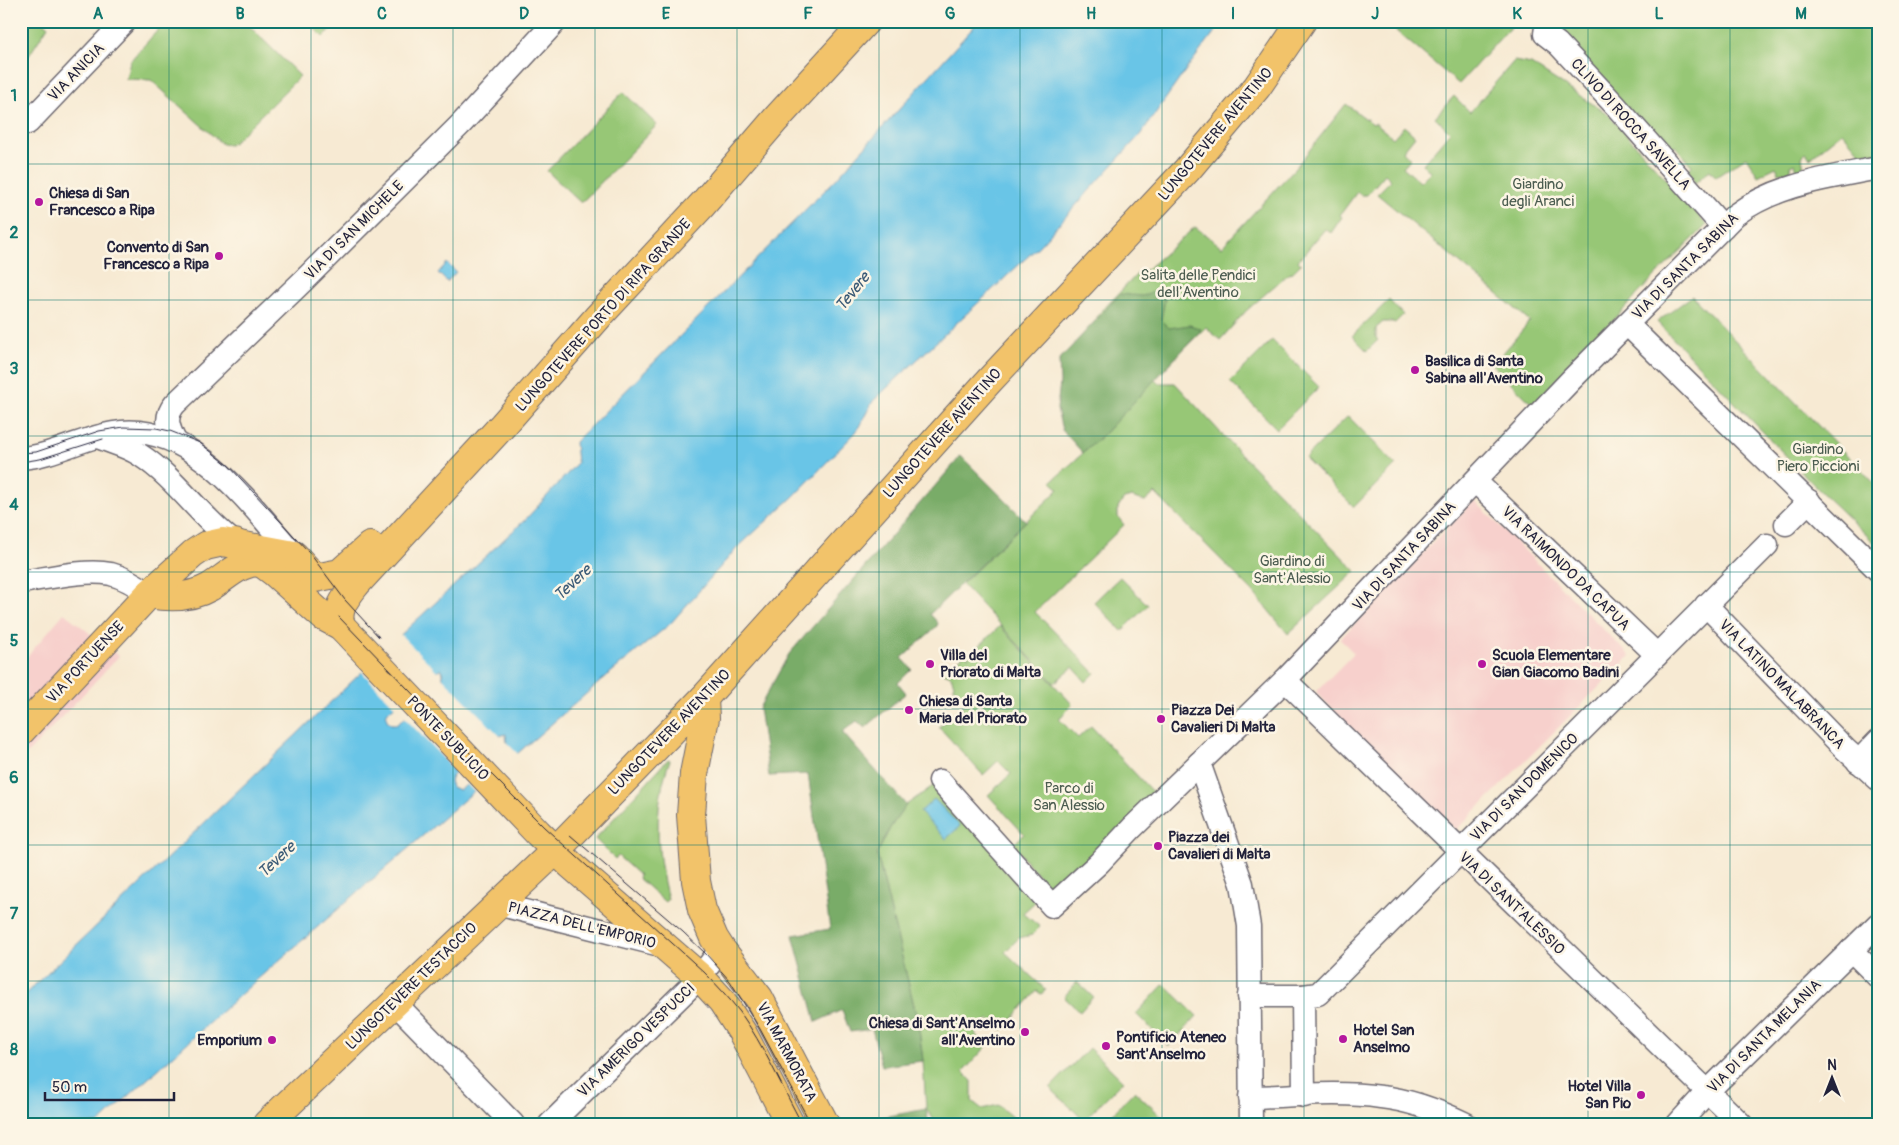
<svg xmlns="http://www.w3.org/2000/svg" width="1899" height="1145" font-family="Pangolin,sans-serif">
	<rect width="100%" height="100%" fill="#fcf5e5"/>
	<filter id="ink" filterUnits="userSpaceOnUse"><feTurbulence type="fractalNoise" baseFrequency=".02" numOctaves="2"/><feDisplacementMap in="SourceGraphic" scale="10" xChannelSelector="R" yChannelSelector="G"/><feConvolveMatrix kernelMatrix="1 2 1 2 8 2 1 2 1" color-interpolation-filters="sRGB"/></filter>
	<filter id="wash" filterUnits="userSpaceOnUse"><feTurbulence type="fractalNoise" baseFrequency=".0096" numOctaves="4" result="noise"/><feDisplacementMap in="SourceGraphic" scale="20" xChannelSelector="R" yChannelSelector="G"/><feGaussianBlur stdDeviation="1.12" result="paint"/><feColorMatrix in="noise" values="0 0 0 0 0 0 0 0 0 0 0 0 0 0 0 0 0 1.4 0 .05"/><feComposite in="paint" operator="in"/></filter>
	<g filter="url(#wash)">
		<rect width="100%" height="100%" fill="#f7ead3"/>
		<!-- built -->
		<g fill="#f7d0cc">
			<polygon points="1474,500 1630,656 1456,830 1382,759 1316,692 1354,653 1340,639"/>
			<polygon points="64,613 119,656 21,760 21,664"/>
		</g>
		<!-- green -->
		<g fill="#97c776" stroke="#5c7458">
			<polygon points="21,21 41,21 48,26 28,57 21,52"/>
			<polygon points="166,21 244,21 300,76 234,142 229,145 222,144 151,80 126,79 130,61"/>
			<polygon points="307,21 330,21 334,26 323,37"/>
			<polygon points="1400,21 1523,21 1520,26 1515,22 1459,84 1395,30"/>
			<polygon points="1555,21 1878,21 1878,154 1864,158 1842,132 1810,158 1806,153 1802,157 1804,169 1797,170 1795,164 1790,166 1791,171 1779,173 1776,167 1758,176 1746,157 1716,177 1710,170 1695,183 1687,171 1692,166 1675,146 1669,151 1550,31"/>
			<polygon points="1514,61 1531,64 1608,114 1707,225 1650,281 1534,406 1493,365 1530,321 1377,194 1391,180 1385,174 1367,195 1361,195 1357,192 1340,215 1342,217 1331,233 1325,229 1298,261 1301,264 1292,273 1288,274 1246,311 1220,340 1206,327 1154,379 1158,383 1175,383 1231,444 1356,571 1288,634 1253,592 1155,493 1145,502 1132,497 1124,499 1118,507 1118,517 1124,525 1035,612 1095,673 1086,682 1073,667 1054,683 962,584 1059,489 1051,482 1102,436 1154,379 1096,317 1140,271 1146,270 1195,227 1222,247 1296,167 1346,104 1373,124 1375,123 1393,138 1404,126 1415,136 1403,151 1410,159 1403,167 1420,182 1430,172 1423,164 1450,132 1435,117 1454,96 1470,112"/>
			<polygon points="623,92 657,125 581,203 547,171"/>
			<polygon points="1692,296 1878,487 1878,546 1817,488 1657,322"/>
			<polygon points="1389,300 1403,315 1395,323 1393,322 1383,322 1376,328 1376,338 1378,340 1367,351 1352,336"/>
			<polygon points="1272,340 1319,387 1277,429 1230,382"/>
			<polygon points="1348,416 1396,465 1354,507 1305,458"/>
			<polygon points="1120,577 1148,605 1122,631 1094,602"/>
			<polygon points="1000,626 1072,704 1059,719 1078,738 1091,726 1156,796 1052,892 1013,845 1024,834 988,795 1011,774 998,761 983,775 939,727 967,702 953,687 954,684 951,676 944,673 965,654 968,657"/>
			<path d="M668,759L670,760C653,805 656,854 668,899L665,902L638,878L639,875L618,856L615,859L595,839Z"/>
			<polygon points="940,781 1036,901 1023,913 1040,927 1032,935 1019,938 1005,952 1046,990 1041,994 1037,991 1002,1030 988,1019 975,1034 987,1046 963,1072 972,1081 972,1101 982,1109 998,1105 1020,1124 937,1124 926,1109 923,1061 918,1022 877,854 890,828 906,805"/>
			<polygon points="1077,982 1093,997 1080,1012 1064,997"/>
			<polygon points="1164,984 1197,1016 1169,1046 1136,1014"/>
			<polygon points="1089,1048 1123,1081 1084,1120 1050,1088"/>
			<polygon points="1134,1091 1170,1124 1103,1124"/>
		</g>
		<!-- forest -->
		<g fill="#79ac67" stroke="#4e6751">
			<polygon points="1154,291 1165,299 1161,320 1169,328 1190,325 1201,329 1198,334 1102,436 1083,453 1062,430 1057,409 1060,382 1059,360 1120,294 1142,296"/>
			<polygon points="961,456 1026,521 930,614 938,623 937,626 902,658 912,669 898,683 906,693 865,728 857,721 842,732 906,805 890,828 877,854 918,1022 923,1061 882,1066 872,1029 850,1032 842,1010 816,1022 793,935 830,929 808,774 769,776 759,708 789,654"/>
			<polygon points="926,1109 929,1124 847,1124"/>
		</g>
		<!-- water -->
		<g fill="#69c5e7" stroke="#467491" fill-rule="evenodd">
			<path d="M979,21H1223L1188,67L1140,135L1038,247L873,401L856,432L794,496L737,548L670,624L609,674L252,984L98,1124H21V998L408,628L526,519L577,463L575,442L836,179ZM442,669L443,680L398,724H391C386,721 385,716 388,712L429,673ZM506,734L507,745L464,787L459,790L452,787L450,781L452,776L493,738Z"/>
			<polygon points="447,263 456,272 447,282 438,273"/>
			<polygon points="934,799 960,826 946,839 920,812"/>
		</g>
		<!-- pier -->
		<g fill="#f7ead3">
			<polygon points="399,633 439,673 430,676 396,708 360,670"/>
			<polygon points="440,675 502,738 494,740 458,774 403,716 441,679"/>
			<polygon points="504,740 520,756 476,794 465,782 504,744"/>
		</g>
	</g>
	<g filter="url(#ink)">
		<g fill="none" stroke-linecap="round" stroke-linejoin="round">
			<defs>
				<g id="minor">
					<polyline points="1547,21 1545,34 1558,44 1615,105 1723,227"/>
					<polyline points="21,118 28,123 125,21"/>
					<polyline points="1627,324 1878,570"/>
					<path d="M98,437C112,443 127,446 140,455C177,479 200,517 235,543"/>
					<path d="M175,441C168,427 164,417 175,404L302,282L461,124L556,21"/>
					<path d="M21,458C53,456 82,438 113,433C190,419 249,503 294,555"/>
					<polyline points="1475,481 1657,655"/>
					<polyline points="1786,524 1809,501"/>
					<path d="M21,582C48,578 85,569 111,574C126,578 137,585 149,594"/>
					<polyline points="1706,605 1845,749 1878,779"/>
					<polyline points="1285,680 1741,1124"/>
					<polyline points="1858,762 1878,741"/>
					<polyline points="1199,763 1242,884 1249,926 1251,1124"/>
					<path d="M940,781L1052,906L1099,863L1132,828L1285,680L1571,380L1735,215C1777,184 1828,178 1878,168"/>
					<polyline points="497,904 664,946"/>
					<polyline points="1851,950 1878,977"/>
					<polyline points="1249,996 1303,996 1304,1096"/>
					<polyline points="1303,996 1318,994 1767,545"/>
					<polyline points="394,1002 513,1124"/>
					<path d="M1250,1097C1293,1096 1338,1091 1381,1097C1410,1100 1439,1111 1466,1124"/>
					<polyline points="550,1124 700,977 721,949"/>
					<polyline points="1678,1124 1708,1091 1878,924"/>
				</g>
				<g id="major">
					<polyline points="235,543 275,573 324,617 341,626 538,833 571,865 700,977 722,1001 742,1032 790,1124"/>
					<path d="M149,594C170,598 191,598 210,587C228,576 240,561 262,562"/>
					<path d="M341,626C335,609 347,596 357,583L503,425L598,317L703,204L776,119L866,21"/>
					<polyline points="704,698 705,718 694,774 691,815 696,881 702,910 714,938 721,949 759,998 825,1124"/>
					<polyline points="21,731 149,594 193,554 205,546 223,542 294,555 315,578 340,573 370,546"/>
					<polyline points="267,1124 556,850 704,698 989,381 1187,170 1257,87 1302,21"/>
				</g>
			</defs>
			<!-- minor casing -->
			<use href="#minor" stroke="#6d6870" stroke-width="25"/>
			<!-- major casing -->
			<use href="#major" stroke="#6d6870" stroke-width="30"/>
			<!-- minor -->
			<use href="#minor" stroke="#fff" stroke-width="22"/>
			<!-- major -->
			<use href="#major" stroke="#f2c36a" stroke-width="28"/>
			<!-- tram -->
			<g stroke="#22223b" stroke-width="1">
				<polyline points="21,453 36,452 99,431 124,427 156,428 170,431 200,443 228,465 280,521 308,551 345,600 379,637"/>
				<polyline points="21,462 40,459 103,439"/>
				<path d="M339,617L453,736L544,827L704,972C717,985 729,998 740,1012C764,1046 782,1087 802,1124"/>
				<polyline points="570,835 683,932 706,954 730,981 760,1029 811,1124"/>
			</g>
		</g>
	</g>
	<!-- grid -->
	<path fill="none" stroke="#0f766e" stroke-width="1" stroke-opacity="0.55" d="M169,21V1124M311,21V1124M453,21V1124M595,21V1124M737,21V1124M879,21V1124M1020,21V1124M1162,21V1124M1304,21V1124M1446,21V1124M1588,21V1124M1730,21V1124M21,164H1878M21,300H1878M21,436H1878M21,572H1878M21,709H1878M21,845H1878M21,981H1878"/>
	<!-- markers -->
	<g fill="#b5179e" stroke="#fcf5e5" stroke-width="2">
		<circle cx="39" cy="202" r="5"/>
		<circle cx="219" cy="256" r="5"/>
		<circle cx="1415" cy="370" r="5"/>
		<circle cx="930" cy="664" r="5"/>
		<circle cx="1482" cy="664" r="5"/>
		<circle cx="909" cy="710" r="5"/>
		<circle cx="1161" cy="719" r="5"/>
		<circle cx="1158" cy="846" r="5"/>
		<circle cx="1025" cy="1032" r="5"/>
		<circle cx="1343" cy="1039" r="5"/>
		<circle cx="272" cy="1040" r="5"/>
		<circle cx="1106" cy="1046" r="5"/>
		<circle cx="1641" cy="1095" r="5"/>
	</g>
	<g text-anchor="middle" stroke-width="5" stroke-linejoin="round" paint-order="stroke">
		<!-- street labels -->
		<g font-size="15" fill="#22223b" stroke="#fcf5e5">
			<text transform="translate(76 72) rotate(-46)" y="5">VIA ANICIA</text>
			<text transform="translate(1631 124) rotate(48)" y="5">CLIVO DI ROCCA SAVELLA</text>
			<text transform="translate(1215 134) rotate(-50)" y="5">LUNGOTEVERE AVENTINO</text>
			<text transform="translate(354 230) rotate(-45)" y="5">VIA DI SAN MICHELE</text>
			<text transform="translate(1685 266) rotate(-45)" y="5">VIA DI SANTA SABINA</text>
			<text transform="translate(603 315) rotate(-48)" y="5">LUNGOTEVERE PORTO DI RIPA GRANDE</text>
			<text transform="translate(942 433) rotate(-48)" y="5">LUNGOTEVERE AVENTINO</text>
			<text transform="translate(1404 556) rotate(-47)" y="5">VIA DI SANTA SABINA</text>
			<text transform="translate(1566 568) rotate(44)" y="5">VIA RAIMONDO DA CAPUA</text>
			<text transform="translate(85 662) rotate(-47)" y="5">VIA PORTUENSE</text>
			<text transform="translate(1782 684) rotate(46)" y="5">VIA LATINO MALABRANCA</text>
			<text transform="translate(669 732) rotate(-46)" y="5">LUNGOTEVERE AVENTINO</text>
			<text transform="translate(448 738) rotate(46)" y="5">PONTE SUBLICIO</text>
			<text transform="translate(1524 787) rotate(-45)" y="5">VIA DI SAN DOMENICO</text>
			<text transform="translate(1512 903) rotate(44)" y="5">VIA DI SANT'ALESSIO</text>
			<text transform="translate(582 925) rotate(14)" y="5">PIAZZA DELL'EMPORIO</text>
			<text transform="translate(411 986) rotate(-44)" y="5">LUNGOTEVERE TESTACCIO</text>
			<text transform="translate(1764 1036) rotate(-45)" y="5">VIA DI SANTA MELANIA</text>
			<text transform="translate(636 1040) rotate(-44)" y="5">VIA AMERIGO VESPUCCI</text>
			<text transform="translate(787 1052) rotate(62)" y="5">VIA MARMORATA</text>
		</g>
		<!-- park labels -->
		<g font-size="15" fill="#4b5c50" stroke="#fcf5e5">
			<text x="1538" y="189">Giardino<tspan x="1538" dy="17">degli Aranci</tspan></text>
			<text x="1198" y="280">Salita delle Pendici<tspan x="1198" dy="17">dell'Aventino</tspan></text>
			<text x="1818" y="454">Giardino<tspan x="1818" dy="17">Piero Piccioni</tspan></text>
			<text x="1292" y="566">Giardino di<tspan x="1292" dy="17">Sant'Alessio</tspan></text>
			<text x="1069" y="793">Parco di<tspan x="1069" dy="17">San Alessio</tspan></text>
		</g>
		<!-- poi labels -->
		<g font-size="15" font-weight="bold" fill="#22223b" stroke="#fcf5e5" text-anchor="start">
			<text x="49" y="198">Chiesa di San<tspan x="49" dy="17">Francesco a Ripa</tspan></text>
			<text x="209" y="252" text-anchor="end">Convento di San<tspan x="209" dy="17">Francesco a Ripa</tspan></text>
			<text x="1425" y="366">Basilica di Santa<tspan x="1425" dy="17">Sabina all'Aventino</tspan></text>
			<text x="940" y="660">Villa del<tspan x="940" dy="17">Priorato di Malta</tspan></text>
			<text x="1492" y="660">Scuola Elementare<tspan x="1492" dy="17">Gian Giacomo Badini</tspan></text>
			<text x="919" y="706">Chiesa di Santa<tspan x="919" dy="17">Maria del Priorato</tspan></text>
			<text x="1171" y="715">Piazza Dei<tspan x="1171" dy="17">Cavalieri Di Malta</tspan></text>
			<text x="1168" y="842">Piazza dei<tspan x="1168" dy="17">Cavalieri di Malta</tspan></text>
			<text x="1015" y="1028" text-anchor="end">Chiesa di Sant'Anselmo<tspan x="1015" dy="17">all'Aventino</tspan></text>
			<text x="1353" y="1035">Hotel San<tspan x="1353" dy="17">Anselmo</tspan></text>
			<text x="1116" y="1042">Pontificio Ateneo<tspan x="1116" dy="17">Sant'Anselmo</tspan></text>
			<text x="262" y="1045" text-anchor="end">Emporium</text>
			<text x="1631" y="1091" text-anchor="end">Hotel Villa<tspan x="1631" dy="17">San Pio</tspan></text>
		</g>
		<!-- water labels -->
		<g font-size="16" font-style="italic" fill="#3b5b77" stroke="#fcf5e5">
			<text transform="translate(852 291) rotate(-51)" y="6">Tevere</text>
			<text transform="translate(572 582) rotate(-43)" y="6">Tevere</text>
			<text transform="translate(276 859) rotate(-43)" y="6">Tevere</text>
		</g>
	</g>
	<!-- margin -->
	<rect width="1899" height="1145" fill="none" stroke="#fcf5e5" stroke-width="55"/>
	<!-- north arrow -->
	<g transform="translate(1832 1078)" stroke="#fcf5e5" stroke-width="4" paint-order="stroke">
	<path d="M0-4L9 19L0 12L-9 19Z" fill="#22223b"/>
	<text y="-8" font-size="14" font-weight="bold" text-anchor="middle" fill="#22223b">N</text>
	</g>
	<!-- scale -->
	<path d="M45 1092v8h129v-8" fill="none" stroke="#22223b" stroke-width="2.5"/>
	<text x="52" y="1092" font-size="15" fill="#22223b" stroke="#fcf5e5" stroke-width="4" paint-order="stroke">50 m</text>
	<rect x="28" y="28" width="1844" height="1090" fill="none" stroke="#0f766e" stroke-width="2"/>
	<g font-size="16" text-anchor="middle" font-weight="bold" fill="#0f766e">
		<text x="98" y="19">A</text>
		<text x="240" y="19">B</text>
		<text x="382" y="19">C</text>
		<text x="524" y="19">D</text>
		<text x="666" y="19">E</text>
		<text x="808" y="19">F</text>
		<text x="950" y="19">G</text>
		<text x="1091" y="19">H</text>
		<text x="1233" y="19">I</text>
		<text x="1375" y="19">J</text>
		<text x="1517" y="19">K</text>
		<text x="1659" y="19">L</text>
		<text x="1801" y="19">M</text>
		<text x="14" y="101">1</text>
		<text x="14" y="238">2</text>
		<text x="14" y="374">3</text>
		<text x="14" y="510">4</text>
		<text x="14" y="646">5</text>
		<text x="14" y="783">6</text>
		<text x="14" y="919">7</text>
		<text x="14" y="1055">8</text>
	</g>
</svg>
